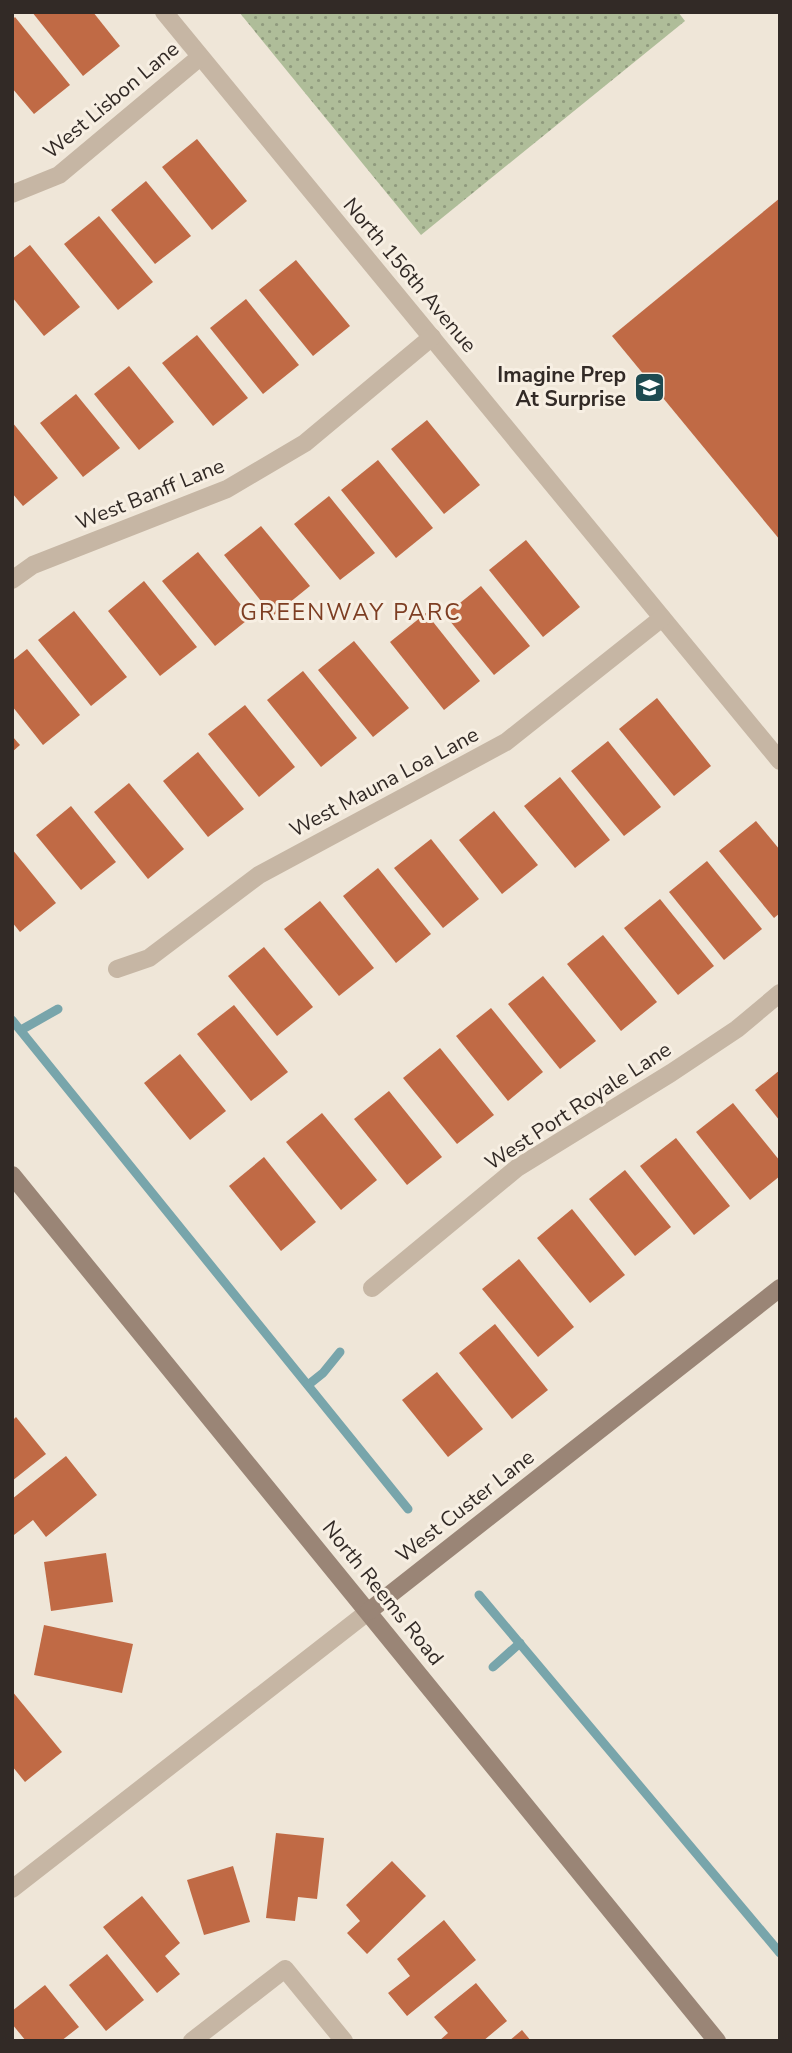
<svg xmlns="http://www.w3.org/2000/svg" width="792" height="2053" font-family="'Nunito Sans',sans-serif">
	<defs>
		<pattern id="park-dots" width="8" height="8" patternUnits="userSpaceOnUse" patternTransform="scale(1.75)"><rect width="8" height="8" fill="#afbd99"/><path d="M2 2h.1M6 6h.1" fill="none" stroke="#8f9a7d" stroke-width="1.8" stroke-linecap="round"/></pattern>
	</defs>
	<rect width="100%" height="100%" fill="#efe6d8"/>
	<!-- park -->
	<polygon fill="url(#park-dots)" points="239,12 678,12 685,21 421,235"/>
	<g fill="none" stroke-linecap="round" stroke-linejoin="round">
		<!-- stream -->
		<g stroke="#78a5ab" stroke-width="9">
			<polyline points="12,1020 408,1509"/>
			<polyline points="21,1030 58,1009"/>
			<polyline points="308,1385 323,1373 340,1352"/>
			<polyline points="479,1595 780,1953"/>
			<polyline points="493,1667 520,1643"/>
		</g>
	</g>
	<!-- building -->
	<g fill="#c06a45">
		<polygon points="32,12 93,12 120,46 83,76"/>
		<polygon points="15,17 70,85 34,114 12,88 12,20"/>
		<polygon points="197,139 247,201 212,230 162,167"/>
		<polygon points="146,181 191,236 155,264 111,210"/>
		<polygon points="780,198 780,540 612,336"/>
		<polygon points="99,216 153,282 118,310 64,244"/>
		<polygon points="30,245 80,307 44,336 12,297 12,259"/>
		<polygon points="296,260 350,326 313,356 259,290"/>
		<polygon points="246,299 299,365 263,394 210,328"/>
		<polygon points="197,335 248,398 213,426 162,363"/>
		<polygon points="129,366 174,422 139,450 94,394"/>
		<polygon points="76,394 120,448 83,477 40,423"/>
		<polygon points="427,420 480,485 444,514 391,449"/>
		<polygon points="12,422 58,478 23,506 12,493"/>
		<polygon points="378,460 433,528 396,558 341,490"/>
		<polygon points="329,496 375,553 340,580 294,524"/>
		<polygon points="261,526 310,586 273,616 224,555"/>
		<polygon points="526,540 580,607 543,637 489,570"/>
		<polygon points="198,552 251,617 215,646 162,581"/>
		<polygon points="144,581 197,647 160,676 108,611"/>
		<polygon points="481,586 530,646 494,675 445,615"/>
		<polygon points="74,611 127,677 91,706 38,640"/>
		<polygon points="426,613 480,681 444,710 390,642"/>
		<polygon points="354,641 409,708 373,737 318,670"/>
		<polygon points="27,649 80,715 43,745 12,706 12,661"/>
		<polygon points="303,671 357,738 321,767 267,700"/>
		<polygon points="657,698 711,766 674,796 619,729"/>
		<polygon points="245,705 295,767 259,797 208,734"/>
		<polygon points="12,736 20,745 12,752"/>
		<polygon points="608,741 661,807 624,836 571,771"/>
		<polygon points="198,752 244,809 208,837 163,781"/>
		<polygon points="560,777 610,840 575,868 524,806"/>
		<polygon points="129,783 184,849 148,879 94,812"/>
		<polygon points="71,806 116,862 81,890 36,835"/>
		<polygon points="494,811 538,865 502,894 459,840"/>
		<polygon points="756,821 780,850 780,913 774,918 719,851"/>
		<polygon points="431,839 479,899 443,928 394,868"/>
		<polygon points="12,849 56,903 20,932 12,922"/>
		<polygon points="707,861 762,929 724,960 669,892"/>
		<polygon points="378,868 431,934 396,963 343,896"/>
		<polygon points="660,899 714,966 678,995 624,928"/>
		<polygon points="320,901 374,968 339,996 284,929"/>
		<polygon points="603,935 657,1002 621,1031 567,964"/>
		<polygon points="264,947 313,1007 277,1036 228,976"/>
		<polygon points="543,976 596,1041 560,1069 508,1004"/>
		<polygon points="234,1005 288,1072 251,1101 197,1034"/>
		<polygon points="491,1008 543,1072 508,1101 456,1036"/>
		<polygon points="440,1048 494,1115 457,1144 403,1078"/>
		<polygon points="180,1054 226,1111 190,1140 144,1083"/>
		<polygon points="780,1070 780,1121 755,1090"/>
		<polygon points="389,1091 442,1157 407,1185 354,1119"/>
		<polygon points="733,1103 780,1161 780,1176 750,1200 696,1132"/>
		<polygon points="322,1113 377,1180 341,1210 286,1142"/>
		<polygon points="676,1138 730,1206 694,1235 640,1166"/>
		<polygon points="264,1157 316,1222 281,1251 229,1186"/>
		<polygon points="625,1170 671,1227 635,1256 589,1199"/>
		<polygon points="572,1209 625,1275 590,1303 537,1238"/>
		<polygon points="519,1259 574,1327 538,1357 482,1289"/>
		<polygon points="495,1324 548,1390 512,1419 459,1353"/>
		<polygon points="437,1372 483,1429 448,1457 402,1400"/>
		<polygon points="16,1417 46,1454 12,1481 12,1421"/>
		<polygon points="66,1456 97,1495 46,1537 33,1520 14,1535 12,1532 12,1499"/>
		<polygon points="106,1553 113,1602 51,1611 44,1562"/>
		<polygon points="44,1625 133,1644 122,1693 34,1675"/>
		<polygon points="12,1691 62,1752 25,1782 12,1766"/>
		<polygon points="276,1833 324,1838 317,1899 298,1897 295,1921 266,1918"/>
		<polygon points="392,1861 426,1896 367,1954 347,1933 360,1921 346,1905"/>
		<polygon points="233,1866 250,1922 204,1935 187,1880"/>
		<polygon points="142,1896 180,1943 165,1956 180,1974 157,1993 103,1927"/>
		<polygon points="444,1920 476,1960 407,2016 388,1993 410,1976 397,1959"/>
		<polygon points="107,1954 144,2000 106,2031 69,1985"/>
		<polygon points="476,1983 507,2021 483,2041 439,2041 448,2033 434,2017"/>
		<polygon points="45,1985 79,2027 61,2041 26,2041 12,2024 12,2011"/>
		<polygon points="522,2030 531,2041 509,2041"/>
	</g>
	<g fill="none" stroke-linecap="round" stroke-linejoin="round">
		<!-- street -->
		<g stroke="#c6b6a4" stroke-width="18">
			<polyline points="164,12 780,761"/>
			<polyline points="12,194 59,175 200,57"/>
			<polyline points="12,580 33,565 227,489 305,443 432,337"/>
			<polyline points="117,969 149,958 259,875 506,742 662,618"/>
			<polyline points="372,1288 517,1168 671,1073 737,1029 780,993"/>
			<polyline points="12,1889 369,1611"/>
			<polyline points="192,2041 285,1969 344,2041"/>
		</g>
		<!-- secondary -->
		<g stroke="#9a8576" stroke-width="18">
			<polyline points="12,1175 717,2041"/>
			<polyline points="369,1611 780,1288"/>
		</g>
	</g>
	<!-- icons -->
	<defs>
		<symbol id="school-square" viewBox="-11 -11 22 22"><rect x="-9" y="-9" width="18" height="18" rx="4" fill="#1e4b51" stroke="#f7efe3"/><path d="M0-5L7-2L0 1L-7-2ZM-4 1L0 2.5L4 1V4Q0 6-4 4Z" fill="#fff"/></symbol>
	</defs>
	<g fill-rule="evenodd">
		<use href="#school-square" x="632" y="370" width="35" height="35"/>
	</g>
	<g text-anchor="middle" stroke-width="6" stroke-linejoin="round" paint-order="stroke">
		<!-- street labels -->
		<g font-size="21" fill="#322a26" stroke="#f7efe3">
			<text transform="translate(111 100) rotate(-40)" y="7">West Lisbon Lane</text>
			<text transform="translate(410 275) rotate(50)" y="7">North 156th Avenue</text>
			<text transform="translate(150 494) rotate(-22)" y="7">West Banff Lane</text>
			<text transform="translate(384 782) rotate(-28)" y="7">West Mauna Loa Lane</text>
			<text transform="translate(578 1106) rotate(-33)" y="7">West Port Royale Lane</text>
			<text transform="translate(465 1506) rotate(-38)" y="7">West Custer Lane</text>
			<text transform="translate(383 1593) rotate(51)" y="7">North Reems Road</text>
		</g>
		<!-- poi labels -->
		<g font-size="21" font-weight="bold" fill="#322a26" stroke="#f7efe3" text-anchor="end">
			<text x="626" y="382">Imagine Prep<tspan x="626" dy="24">At Surprise</tspan></text>
		</g>
		<!-- neighbourhood labels -->
		<g font-size="23" letter-spacing="2" fill="#7d3e23" stroke="#f7efe3">
			<text x="351" y="620">GREENWAY PARC</text>
		</g>
	</g>
	<!-- border -->
	<rect width="792" height="2053" fill="none" stroke="#322a26" stroke-width="28"/>
</svg>
